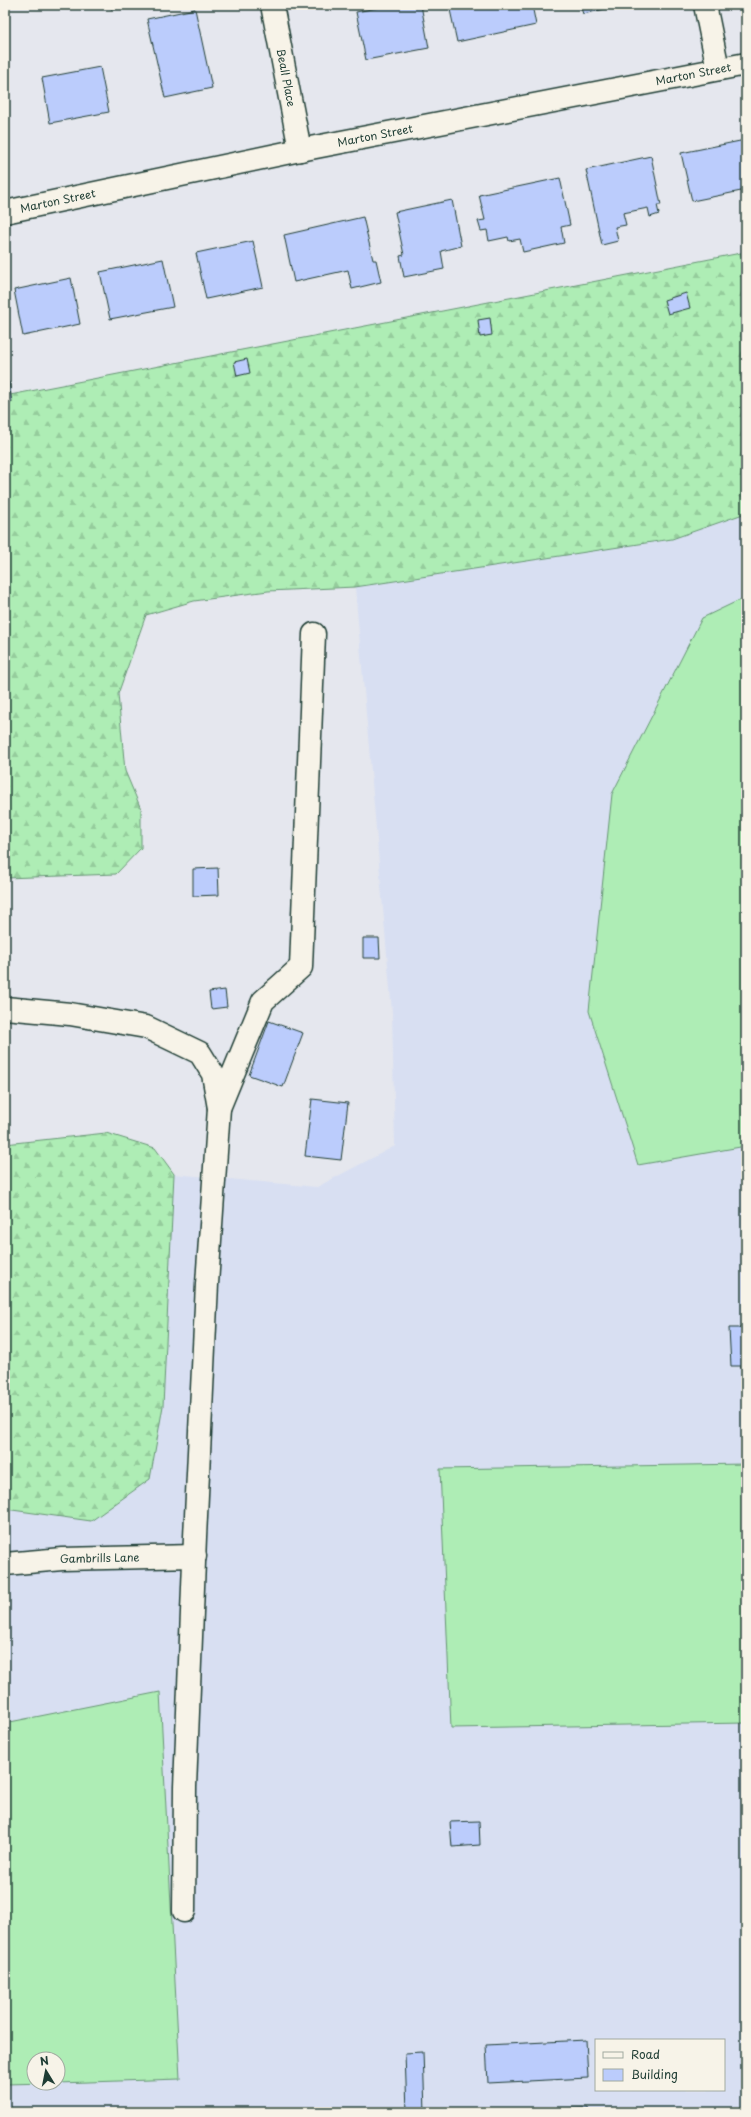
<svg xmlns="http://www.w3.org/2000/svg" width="751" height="2117" font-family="'Playpen Sans',sans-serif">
	<defs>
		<pattern id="forest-firs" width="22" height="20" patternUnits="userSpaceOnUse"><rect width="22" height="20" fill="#aeedb5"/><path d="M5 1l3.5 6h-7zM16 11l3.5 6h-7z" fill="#95cc9c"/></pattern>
	</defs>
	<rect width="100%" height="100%" fill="#e5e7ee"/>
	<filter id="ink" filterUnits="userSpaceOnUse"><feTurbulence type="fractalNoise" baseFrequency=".025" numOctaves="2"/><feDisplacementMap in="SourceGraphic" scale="8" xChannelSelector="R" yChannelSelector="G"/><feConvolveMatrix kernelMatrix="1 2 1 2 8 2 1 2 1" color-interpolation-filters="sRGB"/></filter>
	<g filter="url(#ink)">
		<!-- built -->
		<path fill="#d8dff2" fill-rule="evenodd" d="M746,513V2112H5V1509L91,1521L163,1406L174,1174L317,1187L395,1146L392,1012L355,587L672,539ZM596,2040H724V2090H596ZM34,2059H58V2083H34Z"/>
		<!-- forest -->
		<g fill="url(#forest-firs)" stroke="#669574">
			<polygon points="746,252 746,513 672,539 355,587 268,591 194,601 146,615 118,694 125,771 141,809 141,848 116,874 5,878 5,396"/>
			<polygon points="106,1133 155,1148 174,1174 163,1406 150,1479 91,1521 5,1509 5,1144"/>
		</g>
		<!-- pitch -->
		<g fill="#aeedb5" stroke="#669574">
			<polygon points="746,597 746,1146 638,1165 589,1011 612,794 702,618"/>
			<polygon points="746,1464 746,1723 451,1728 440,1469"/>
			<polygon points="160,1692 180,2079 58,2083 58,2059 34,2059 34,2083 50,2083 5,2084 5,1723"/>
		</g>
		<!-- building -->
		<g fill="#bbccfc" stroke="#1f3d34">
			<polygon points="110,5 130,5 111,9"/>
			<polygon points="392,5 421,5 429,48 366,60 356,12"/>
			<polygon points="449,5 532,5 536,25 457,42"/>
			<polygon points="580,5 623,5 583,14"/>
			<polygon points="195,9 212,88 165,98 147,19"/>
			<polygon points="100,67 109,112 50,123 42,78"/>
			<polygon points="745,140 746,190 692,201 681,153"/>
			<polygon points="651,156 661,205 657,205 659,214 650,217 648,208 623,213 626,225 615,227 618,241 602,245 586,170"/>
			<polygon points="560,178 570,225 561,227 564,243 523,252 520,239 509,241 508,237 489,241 487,230 481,231 478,221 485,220 479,195"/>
			<polygon points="452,200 461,246 441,251 444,269 404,277 400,256 404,255 395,212"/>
			<polygon points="363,217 373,260 376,260 381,282 352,289 348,270 294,282 284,235"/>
			<polygon points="253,241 263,287 206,299 196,253"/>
			<polygon points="163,259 173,307 110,319 100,272"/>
			<polygon points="71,278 80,324 23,336 14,290"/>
			<polygon points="686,293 690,308 668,314 664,300"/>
			<polygon points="490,318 492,335 480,337 478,320"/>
			<polygon points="247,359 250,373 237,376 234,362"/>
			<polygon points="9,382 12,402 5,403 5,383"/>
			<polygon points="218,868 219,895 193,896 193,869"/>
			<polygon points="363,938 379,938 380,958 363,958"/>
			<polygon points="225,990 227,1007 211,1009 209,992"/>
			<polygon points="269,1021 303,1033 283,1087 249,1075"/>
			<polygon points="312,1099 348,1103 341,1160 305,1156"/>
			<polygon points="729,1328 746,1328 746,1366 731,1366"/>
			<polygon points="479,1821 480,1845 452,1847 450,1822"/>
			<polygon points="586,2040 588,2078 488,2083 486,2045"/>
			<polygon points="423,2052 425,2112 407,2112 405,2053"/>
			<polygon points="588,2108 589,2112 487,2112 487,2110"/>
		</g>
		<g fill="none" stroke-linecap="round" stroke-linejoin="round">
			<defs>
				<g id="minor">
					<path id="s1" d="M272,5L300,150"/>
					<polyline points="705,5 718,69"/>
					<path id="s2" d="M5,212L300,150L746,64"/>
					<polyline points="5,1008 70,1014 146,1027 200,1053 213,1074 219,1108 207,1284 195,1537 185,1787 184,1911"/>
					<polyline points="219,1108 263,1001 301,967 314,634"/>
					<path id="s3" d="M5,1564L62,1559L195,1556"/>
				</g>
			</defs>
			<!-- minor casing -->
			<use href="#minor" stroke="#1f3d34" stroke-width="25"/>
			<!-- minor -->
			<use href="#minor" stroke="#f7f3e8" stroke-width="22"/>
		</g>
	</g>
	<g text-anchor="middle" stroke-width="3" stroke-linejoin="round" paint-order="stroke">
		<!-- street labels -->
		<g font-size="11" fill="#1f3d34" stroke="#f7f3e8">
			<text dy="4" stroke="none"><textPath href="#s2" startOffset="702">Marton Street</textPath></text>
			<text dy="4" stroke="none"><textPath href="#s1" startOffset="74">Beall Place</textPath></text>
			<text dy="4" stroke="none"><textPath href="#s2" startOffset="378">Marton Street</textPath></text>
			<text dy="4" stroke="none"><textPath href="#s2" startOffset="54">Marton Street</textPath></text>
			<text dy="4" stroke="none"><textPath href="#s3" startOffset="95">Gambrills Lane</textPath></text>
		</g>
	</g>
	<!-- margin -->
	<rect width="751" height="2117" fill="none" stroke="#f7f3e8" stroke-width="20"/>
	<rect x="10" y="10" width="731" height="2097" fill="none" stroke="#1f3d34" stroke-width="1.5" filter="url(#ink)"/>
	<!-- legend -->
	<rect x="595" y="2039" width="130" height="52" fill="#f7f3e8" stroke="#a1aaa0"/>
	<rect x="603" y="2052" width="20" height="6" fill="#f7f3e8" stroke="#a1aaa0"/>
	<text x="631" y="2059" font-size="12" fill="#1f3d34">Road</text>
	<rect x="603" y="2069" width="20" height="12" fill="#bbccfc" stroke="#a1aaa0"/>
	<text x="631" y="2079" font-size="12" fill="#1f3d34">Building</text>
	<!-- north arrow -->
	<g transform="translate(46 2071) rotate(350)"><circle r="19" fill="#f7f3e8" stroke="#a1aaa0"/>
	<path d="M0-3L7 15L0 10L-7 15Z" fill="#1f3d34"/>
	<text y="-6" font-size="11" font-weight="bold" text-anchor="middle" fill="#1f3d34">N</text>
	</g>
</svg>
